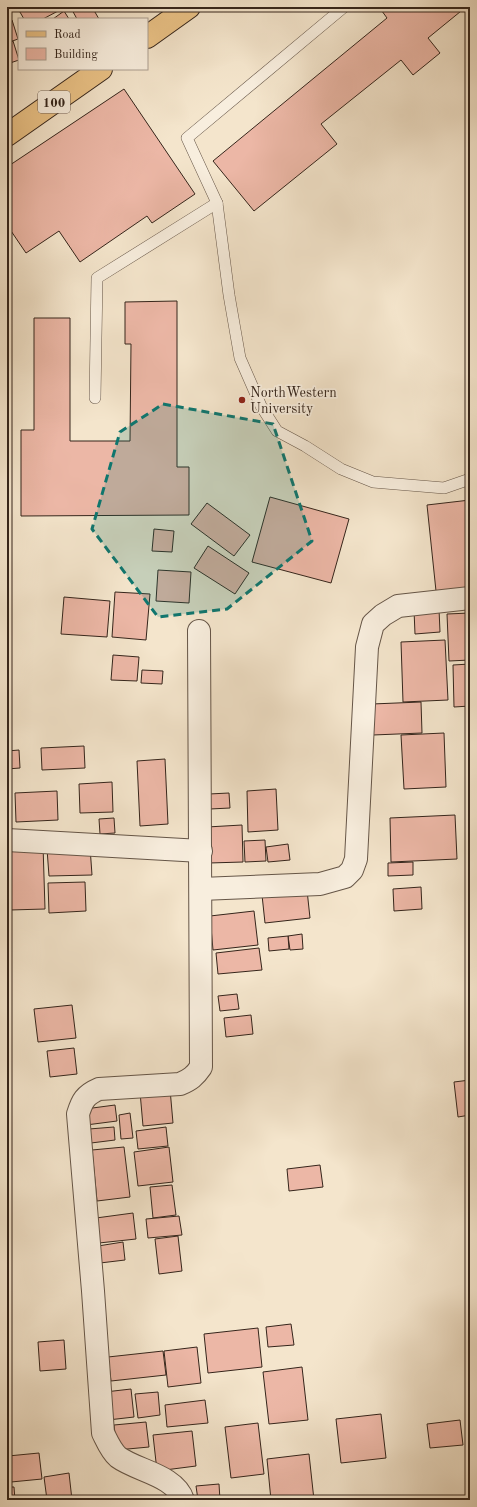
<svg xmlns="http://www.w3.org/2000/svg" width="477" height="1507" font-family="'Old Standard TT',serif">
	<rect width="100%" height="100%" fill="#f4e5cc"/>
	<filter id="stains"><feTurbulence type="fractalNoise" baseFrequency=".005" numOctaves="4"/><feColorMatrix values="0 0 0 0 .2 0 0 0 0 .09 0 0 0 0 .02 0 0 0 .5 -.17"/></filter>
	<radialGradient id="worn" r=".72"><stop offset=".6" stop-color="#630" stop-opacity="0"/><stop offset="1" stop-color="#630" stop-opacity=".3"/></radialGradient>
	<!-- building -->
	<g fill="#ecb7a6" stroke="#35251b">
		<polygon points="17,7 56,7 58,11 43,19 24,19"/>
		<polygon points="73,7 92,7 99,19 77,19 71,8"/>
		<polygon points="466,7 428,38 440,53 413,75 401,60 321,124 337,144 254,211 213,161 387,18 379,7"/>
		<polygon points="64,11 69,19 53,19"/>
		<polygon points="12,20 18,39 7,43 7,22"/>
		<polygon points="13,41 19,60 7,64 7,44"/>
		<polygon points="124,89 195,194 152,223 147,216 80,262 59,231 26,253 7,225 7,167"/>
		<polygon points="177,301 177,467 189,467 189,515 21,516 21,430 34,430 34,318 70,318 70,441 130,441 131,344 125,344 125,302"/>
		<polygon points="270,497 349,519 331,583 252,562"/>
		<polygon points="470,500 470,587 436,591 427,505"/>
		<polygon points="207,503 250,535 234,556 191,524"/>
		<polygon points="154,529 174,531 172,552 152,551"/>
		<polygon points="208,546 249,573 235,594 194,568"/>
		<polygon points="158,570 191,572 189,603 156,601"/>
		<polygon points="115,592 150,594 146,640 112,637"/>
		<polygon points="64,597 110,601 107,637 61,634"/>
		<polygon points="439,609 440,632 415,634 414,610"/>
		<polygon points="470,613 470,660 449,661 447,614"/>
		<polygon points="445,640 448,700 403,702 401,642"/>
		<polygon points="113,655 139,657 137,681 111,680"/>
		<polygon points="470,664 470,706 454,707 453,665"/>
		<polygon points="142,670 163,671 162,684 141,683"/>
		<polygon points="421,702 422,733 373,735 372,704"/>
		<polygon points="468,710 470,710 470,755"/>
		<polygon points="444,733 446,787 404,789 401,735"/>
		<polygon points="84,746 85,768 42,770 41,748"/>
		<polygon points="19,750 20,768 7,769 7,751"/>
		<polygon points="165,759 168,824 140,826 137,761"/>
		<polygon points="112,782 113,812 80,813 79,784"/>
		<polygon points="276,789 278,830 248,832 247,791"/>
		<polygon points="57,791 58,820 16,822 15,793"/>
		<polygon points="229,793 230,808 210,809 209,794"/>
		<polygon points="455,815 457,859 391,862 390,818"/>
		<polygon points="114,818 115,833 100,834 99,819"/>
		<polygon points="242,825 243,862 209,863 207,827"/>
		<polygon points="265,840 266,861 245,862 244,841"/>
		<polygon points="288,844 290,860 268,862 266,847"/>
		<polygon points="43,845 45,909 10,910 8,847"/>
		<polygon points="90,847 92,875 49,876 47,849"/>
		<polygon points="413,862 413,875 388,876 388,863"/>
		<polygon points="85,882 86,911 49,913 48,883"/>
		<polygon points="421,887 422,909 394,911 393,889"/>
		<polygon points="307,890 310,918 265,923 262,895"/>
		<polygon points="254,911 258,945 213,950 210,916"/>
		<polygon points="302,934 303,949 290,950 288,936"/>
		<polygon points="288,936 289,949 269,951 268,938"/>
		<polygon points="259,948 262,970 218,974 216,953"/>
		<polygon points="237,994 239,1009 220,1011 218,996"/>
		<polygon points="72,1005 76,1038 38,1042 34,1009"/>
		<polygon points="251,1015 253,1034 226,1037 224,1018"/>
		<polygon points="74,1048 77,1074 50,1077 47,1051"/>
		<polygon points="470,1080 470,1115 458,1117 454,1082"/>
		<polygon points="170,1089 173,1123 143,1126 140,1092"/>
		<polygon points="115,1105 117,1121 86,1125 85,1109"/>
		<polygon points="130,1113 133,1138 121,1139 119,1115"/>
		<polygon points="114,1127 115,1140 91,1143 89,1129"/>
		<polygon points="166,1127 168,1146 138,1149 136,1131"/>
		<polygon points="124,1147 130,1197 97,1201 92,1150"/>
		<polygon points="169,1147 173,1182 138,1186 134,1152"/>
		<polygon points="320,1165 323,1187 289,1191 287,1169"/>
		<polygon points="172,1185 176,1215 153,1218 150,1187"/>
		<polygon points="133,1213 136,1239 99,1243 96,1218"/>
		<polygon points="179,1216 182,1235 148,1238 146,1219"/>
		<polygon points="178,1236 182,1271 159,1274 155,1239"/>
		<polygon points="123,1242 125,1260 100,1263 98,1246"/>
		<polygon points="291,1324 294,1345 268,1347 266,1327"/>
		<polygon points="258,1328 262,1367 208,1373 204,1334"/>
		<polygon points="64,1340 66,1369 40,1371 38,1342"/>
		<polygon points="197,1347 201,1383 168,1387 164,1351"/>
		<polygon points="163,1351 166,1375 111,1381 108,1357"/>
		<polygon points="302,1367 308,1420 269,1424 263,1372"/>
		<polygon points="131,1389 134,1417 108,1420 105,1392"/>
		<polygon points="158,1392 160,1415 138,1418 135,1394"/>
		<polygon points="205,1400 208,1423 167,1427 165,1405"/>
		<polygon points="381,1414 386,1458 341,1463 336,1419"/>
		<polygon points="460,1420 463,1445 430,1448 427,1424"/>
		<polygon points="146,1422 149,1447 117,1450 114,1425"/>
		<polygon points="258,1423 264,1474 231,1478 225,1427"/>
		<polygon points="192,1431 196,1466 157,1471 153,1435"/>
		<polygon points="39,1453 42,1479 11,1482 8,1456"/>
		<polygon points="309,1454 314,1500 271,1500 267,1459"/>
		<polygon points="69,1473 72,1500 47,1500 44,1477"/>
		<polygon points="219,1484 220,1500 198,1500 196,1486"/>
		<polygon points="7,1487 14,1487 15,1500 7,1500"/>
	</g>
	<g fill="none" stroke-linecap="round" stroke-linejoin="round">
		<defs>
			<g id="service">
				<polyline points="217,203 229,295 240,358 261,406 277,431 305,446 341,469 373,482 444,488 470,479"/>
				<polyline points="95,398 97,278 217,203 187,138 344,7"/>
			</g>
			<g id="minor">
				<polyline points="7,840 201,851"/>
				<polyline points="201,889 320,884 345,877 352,870 356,859 367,647 373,624 383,615 398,606 470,598"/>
				<path d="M183,1500C175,1475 137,1471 118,1457C111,1451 107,1441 103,1433L93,1291L78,1114C82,1101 85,1095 99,1089L180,1084C190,1080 195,1076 201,1067L199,631"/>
			</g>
			<g id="primary">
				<polyline points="147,37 189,7"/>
				<polyline points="7,135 101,69"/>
			</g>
		</defs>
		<!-- service casing -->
		<use href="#service" stroke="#655547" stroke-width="12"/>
		<!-- minor casing -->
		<use href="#minor" stroke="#655547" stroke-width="24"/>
		<!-- primary casing -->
		<use href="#primary" stroke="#35251b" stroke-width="24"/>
		<!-- service -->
		<use href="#service" stroke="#f8eede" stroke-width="11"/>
		<!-- minor -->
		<use href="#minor" stroke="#f8eede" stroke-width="22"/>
		<!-- primary -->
		<use href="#primary" stroke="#eac286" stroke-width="22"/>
	</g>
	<!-- marked area -->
	<path fill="#0f766e" fill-opacity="0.2" stroke="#0f766e" stroke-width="3" stroke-dasharray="8 5" stroke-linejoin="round" d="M163,404L273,424L312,541L227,609L158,617L92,529L120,432Z"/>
	<!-- markers -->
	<circle fill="#8f2418" stroke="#f8eede" stroke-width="1.5" cx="242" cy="400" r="4"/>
	<g text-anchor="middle" stroke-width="3.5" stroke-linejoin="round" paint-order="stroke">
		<!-- shield labels -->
		<rect fill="#f8eede" stroke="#706156" stroke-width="1" x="38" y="91" width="32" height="22" rx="3"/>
		<g font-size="13" font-weight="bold" fill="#35251b">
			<text x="54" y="107">100</text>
		</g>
		<!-- poi labels -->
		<g font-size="14" fill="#35251b" stroke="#f8eede" text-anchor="start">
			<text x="250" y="397">NorthWestern<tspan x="250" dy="16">University</tspan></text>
		</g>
	</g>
	<!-- margin -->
	<rect width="477" height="1507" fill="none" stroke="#f4e5cc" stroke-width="24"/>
	<rect x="8" y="8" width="461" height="1491" fill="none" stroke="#35251b" stroke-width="2"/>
	<rect x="12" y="12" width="453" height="1483" fill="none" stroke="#35251b"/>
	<!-- legend -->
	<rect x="18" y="18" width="130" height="52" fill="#f8eede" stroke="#aa9e90"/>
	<rect x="26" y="31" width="20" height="6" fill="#eac286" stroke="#aa9e90"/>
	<text x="54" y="38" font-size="12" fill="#35251b">Road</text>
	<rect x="26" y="48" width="20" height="12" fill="#ecb7a6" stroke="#aa9e90"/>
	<text x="54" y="58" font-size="12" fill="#35251b">Building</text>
	<rect width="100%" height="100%" filter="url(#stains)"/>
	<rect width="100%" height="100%" fill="url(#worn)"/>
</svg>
